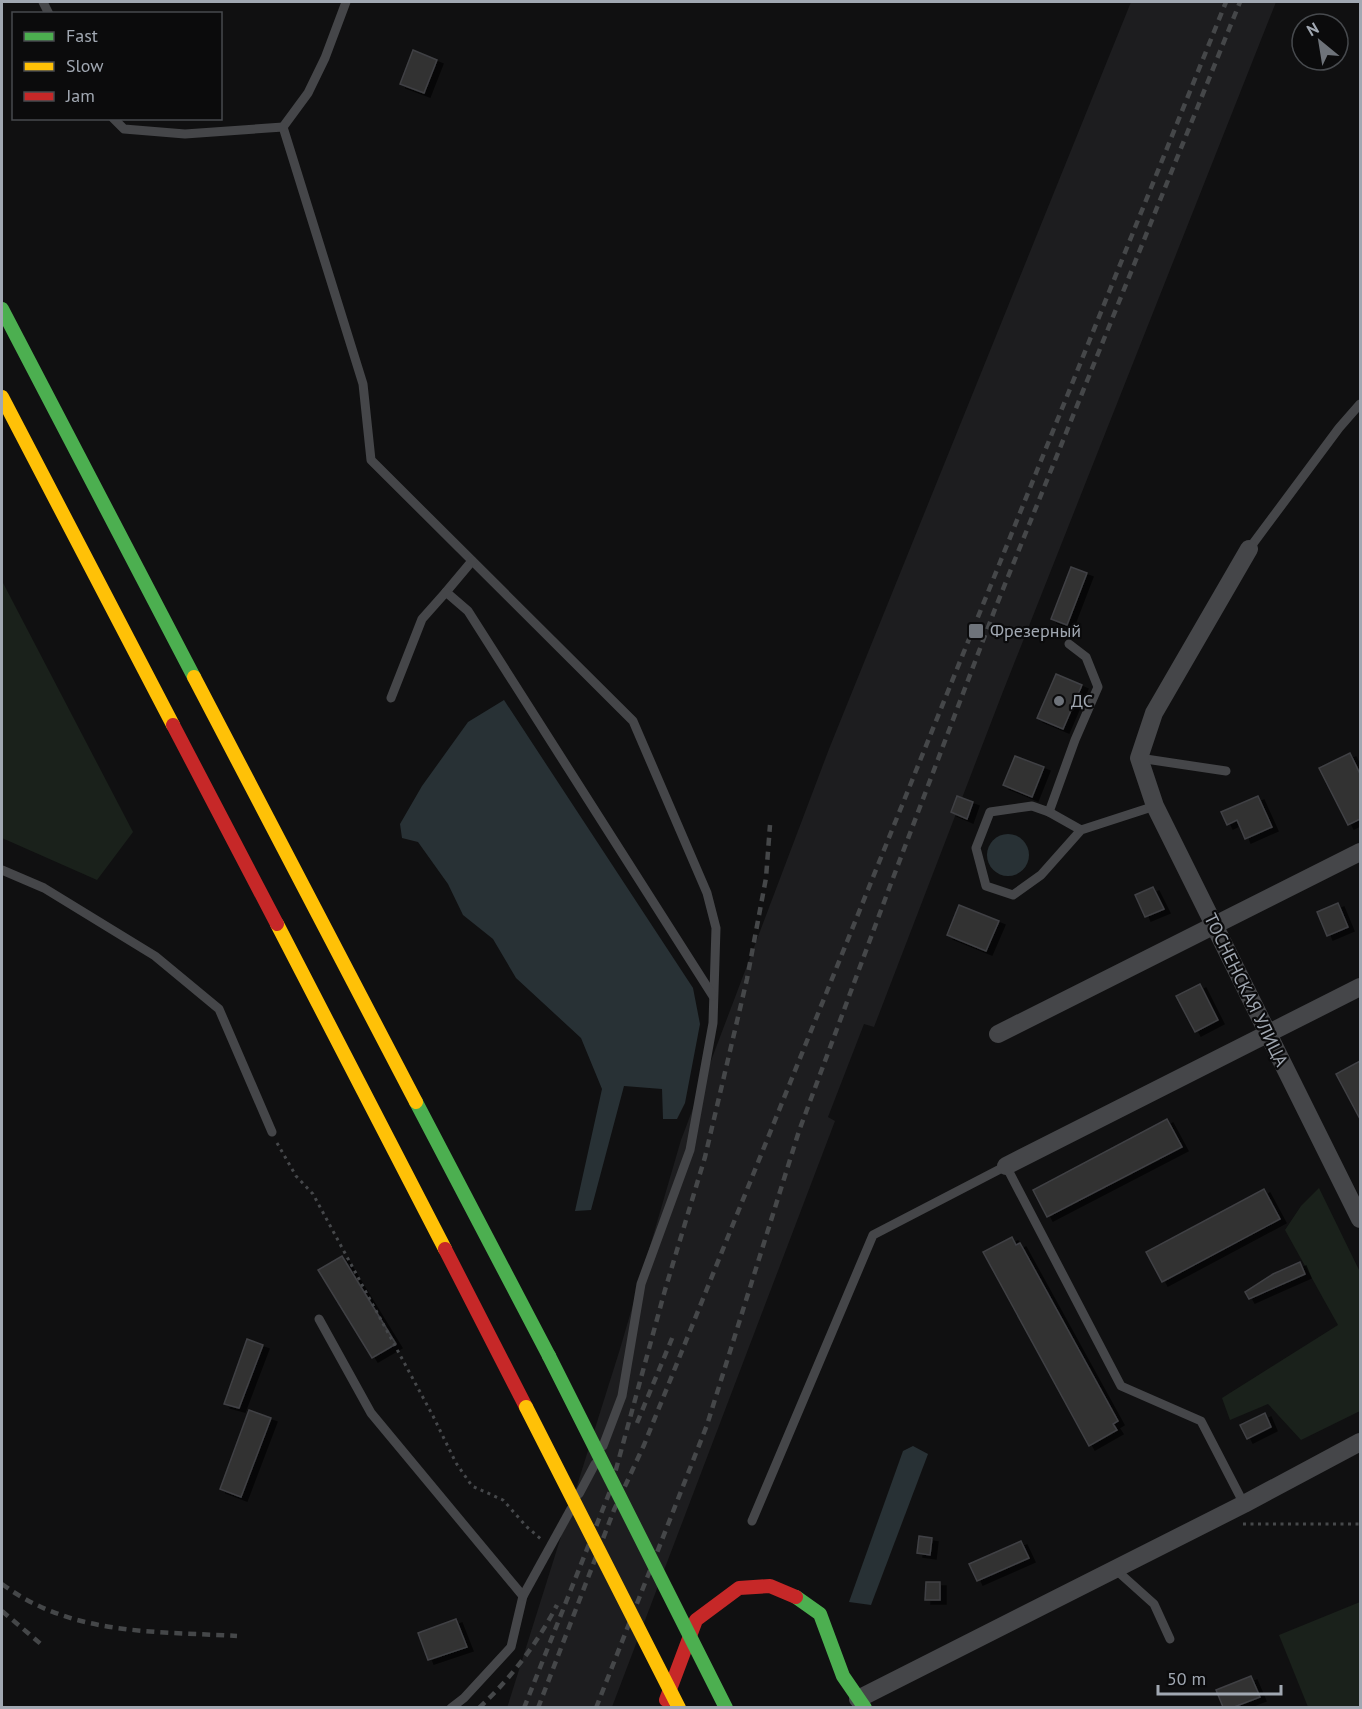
<svg xmlns="http://www.w3.org/2000/svg" width="1362" height="1709" font-family="'PT Sans',sans-serif">
	<defs>
		<filter id="shadow"><feDropShadow dx="6" dy="4" stdDeviation="0" flood-color="#0009"/></filter>
	</defs>
	<rect width="100%" height="100%" fill="#101011"/>
	<!-- built -->
	<polygon fill="#1d1d1f" points="1131,2 1276,2 1002,694 874,1027 864,1024 828,1117 835,1121 612,1707 507,1708 620,1349 681,1140 829,749"/>
	<!-- green -->
	<g fill="#1a211b">
		<polygon points="2,581 133,832 97,880 2,838"/>
		<polygon points="1319,1188 1360,1272 1360,1411 1301,1440 1268,1404 1230,1420 1222,1398 1338,1325 1285,1230 1301,1206"/>
		<polygon points="1360,1602 1360,1707 1308,1707 1279,1635"/>
	</g>
	<!-- water -->
	<g fill="#283135">
		<polygon points="504,700 693,988 700,1024 685,1103 677,1119 663,1119 662,1089 624,1086 591,1210 575,1211 602,1089 581,1038 516,978 493,939 463,915 448,884 418,842 402,838 400,824 422,786 468,722"/>
		<circle cx="1008" cy="855" r="21"/>
		<polygon points="913,1446 928,1454 871,1605 849,1602 903,1451"/>
	</g>
	<!-- building -->
	<g fill="#313133" stroke="#404144" stroke-width="1.5" filter="url(#shadow)">
		<polygon points="413,50 437,60 424,93 400,84"/>
		<polygon points="1071,567 1087,573 1067,625 1051,619"/>
		<polygon points="1056,674 1082,685 1063,729 1037,718"/>
		<polygon points="1350,753 1360,774 1360,819 1348,825 1319,768"/>
		<polygon points="1015,756 1044,767 1032,797 1003,785"/>
		<polygon points="957,796 973,802 967,819 951,812"/>
		<polygon points="1258,796 1272,827 1245,839 1237,820 1227,825 1221,812"/>
		<polygon points="1153,887 1164,909 1145,917 1135,895"/>
		<polygon points="1338,903 1348,927 1327,936 1317,912"/>
		<polygon points="959,905 999,921 986,951 947,935"/>
		<polygon points="1200,984 1218,1020 1195,1032 1176,996"/>
		<polygon points="1360,1061 1360,1119 1336,1074"/>
		<polygon points="1167,1119 1182,1147 1047,1217 1033,1190"/>
		<polygon points="1264,1189 1280,1219 1162,1282 1146,1252"/>
		<polygon points="1012,1237 1016,1245 1020,1243 1118,1421 1113,1424 1117,1430 1089,1446 983,1252"/>
		<polygon points="342,1256 396,1344 372,1358 318,1270"/>
		<polygon points="1300,1262 1305,1274 1249,1299 1245,1292 1273,1274"/>
		<polygon points="247,1339 263,1345 239,1408 224,1404"/>
		<polygon points="249,1410 271,1418 241,1497 220,1489"/>
		<polygon points="1265,1413 1271,1427 1247,1439 1240,1425"/>
		<polygon points="919,1536 932,1538 930,1555 917,1553"/>
		<polygon points="1021,1541 1029,1558 977,1581 969,1564"/>
		<polygon points="926,1582 940,1582 940,1600 925,1600"/>
		<polygon points="456,1619 467,1647 428,1660 418,1633"/>
		<polygon points="1251,1676 1260,1697 1234,1707 1223,1707 1216,1690"/>
	</g>
	<g fill="none" stroke-linecap="round" stroke-linejoin="round">
		<!-- path -->
		<g stroke="#46484b" stroke-width="3" stroke-dasharray="3 4.5" stroke-linecap="butt">
			<polyline points="277,1143 296,1176 313,1194 433,1416 456,1463 472,1486 503,1500 527,1527 542,1540"/>
			<polyline points="1243,1524 1360,1524"/>
		</g>
		<!-- lane -->
		<g stroke="#454649" stroke-width="9">
			<polyline points="43,2 49,14"/>
			<polyline points="346,2 325,58 308,93 283,127 363,384 371,460 633,721 707,893 716,928 713,1023 690,1150 641,1284 622,1396 603,1446"/>
			<polyline points="113,118 124,129 185,134 283,127"/>
			<polyline points="1249,549 1339,428 1360,404"/>
			<polyline points="446,592 472,561"/>
			<polyline points="391,698 422,619 446,592 468,611 713,996"/>
			<polyline points="1139,758 1226,771"/>
			<polyline points="1049,812 1075,740 1098,687 1086,657 1069,644"/>
			<polyline points="1081,830 1049,812 1032,806 990,812 976,848 986,886 1013,895 1041,875 1081,830 1155,806"/>
			<polyline points="2,870 44,888 155,956 219,1009 272,1132"/>
			<polyline points="319,1319 371,1413 523,1596 511,1647 464,1698 451,1708"/>
			<polyline points="579,1494 595,1464"/>
			<polyline points="752,1521 873,1235 1006,1166 1121,1386 1201,1421 1244,1504"/>
			<polyline points="1115,1569 1154,1604 1170,1639"/>
			<polyline points="523,1596 571,1509"/>
		</g>
		<!-- street -->
		<g stroke="#454649" stroke-width="18">
			<polyline points="1249,549 1154,713 1139,758 1155,806 1360,1219"/>
			<polyline points="998,1034 1360,852"/>
			<polyline points="1006,1166 1360,987"/>
			<polyline points="858,1699 1244,1504 1360,1442"/>
		</g>
		<!-- fast -->
		<g stroke="#4caf50" stroke-width="14">
			<polyline points="2,309 194,677"/>
			<polyline points="416,1102 549,1356"/>
			<polyline points="796,1597 820,1614 843,1676 865,1708"/>
		</g>
		<!-- slow -->
		<g stroke="#ffc107" stroke-width="14">
			<polyline points="2,397 173,725"/>
			<polyline points="194,677 416,1102"/>
			<polyline points="277,924 445,1249"/>
		</g>
		<!-- jam -->
		<g stroke="#c62828" stroke-width="14">
			<polyline points="173,725 277,924"/>
			<polyline points="445,1249 526,1407"/>
			<polyline points="666,1700 696,1620 739,1588 770,1586 796,1597"/>
		</g>
		<!-- rail -->
		<g stroke="#454749" stroke-width="4.5" stroke-dasharray="8 6" stroke-linecap="butt">
			<polyline points="637,1423 673,1336"/>
			<polyline points="612,1484 665,1290 705,1157 747,979 766,878 770,825"/>
			<path d="M2,1584C72,1636 154,1631 237,1636"/>
			<polyline points="2,1611 42,1645"/>
			<path d="M479,1708C511,1678 537,1644 557,1605"/>
			<polyline points="524,1708 616,1476"/>
			<polyline points="538,1708 614,1510 644,1445 1226,2"/>
			<polyline points="596,1708 707,1425 799,1131 890,886 995,609 1240,2"/>
		</g>
		<!-- fast-bridge -->
		<polyline stroke="#4caf50" stroke-width="14" points="549,1356 726,1708"/>
		<!-- slow-bridge -->
		<polyline stroke="#ffc107" stroke-width="14" points="526,1407 679,1708"/>
	</g>
	<!-- markers -->
	<g fill="#6e737a" stroke="#0b0b0c" stroke-width="2">
		<rect x="968" y="623" width="16" height="16" rx="3"/>
		<circle cx="1059" cy="701" r="6"/>
	</g>
	<g text-anchor="middle" stroke-width="4.5" stroke-linejoin="round" paint-order="stroke">
		<!-- poi labels -->
		<g font-size="18" fill="#a1a8b2" stroke="#0b0b0c" text-anchor="start">
			<text x="990" y="637">Фрезерный</text>
			<text x="1071" y="707">ДС</text>
		</g>
		<!-- street labels -->
		<g font-size="18" fill="#a1a8b2" stroke="#0b0b0c">
			<text transform="translate(1246 990) rotate(64)" y="6">ТОСНЕНСКАЯ УЛИЦА</text>
		</g>
	</g>
	<!-- border -->
	<rect width="1362" height="1709" fill="none" stroke="#a1a8b2" stroke-width="6"/>
	<!-- legend -->
	<rect x="12" y="12" width="210" height="108" fill="#0b0b0c" stroke="#474a4e" stroke-width="1.5"/>
	<rect x="24" y="32" width="30" height="9" fill="#4caf50" stroke="#474a4e" stroke-width="1.5"/>
	<text x="66" y="42" font-size="18" fill="#a1a8b2">Fast</text>
	<rect x="24" y="62" width="30" height="9" fill="#ffc107" stroke="#474a4e" stroke-width="1.5"/>
	<text x="66" y="72" font-size="18" fill="#a1a8b2">Slow</text>
	<rect x="24" y="92" width="30" height="9" fill="#c62828" stroke="#474a4e" stroke-width="1.5"/>
	<text x="66" y="102" font-size="18" fill="#a1a8b2">Jam</text>
	<!-- north arrow -->
	<g transform="translate(1320 42) rotate(330)"><circle r="28" fill="#0b0b0c" stroke="#474a4e" stroke-width="1.5"/>
	<path d="M0-4.5L10 22L0 15L-10 22Z" fill="#6e737a"/>
	<text y="-9" font-size="16" font-weight="bold" text-anchor="middle" fill="#a1a8b2">N</text>
	</g>
	<!-- scale -->
	<path d="M1158 1685v9h123v-9" fill="none" stroke="#a1a8b2" stroke-width="3"/>
	<text x="1167" y="1685" font-size="18" fill="#a1a8b2" stroke="#0b0b0c" stroke-width="4.5" paint-order="stroke">50 m</text>
</svg>
